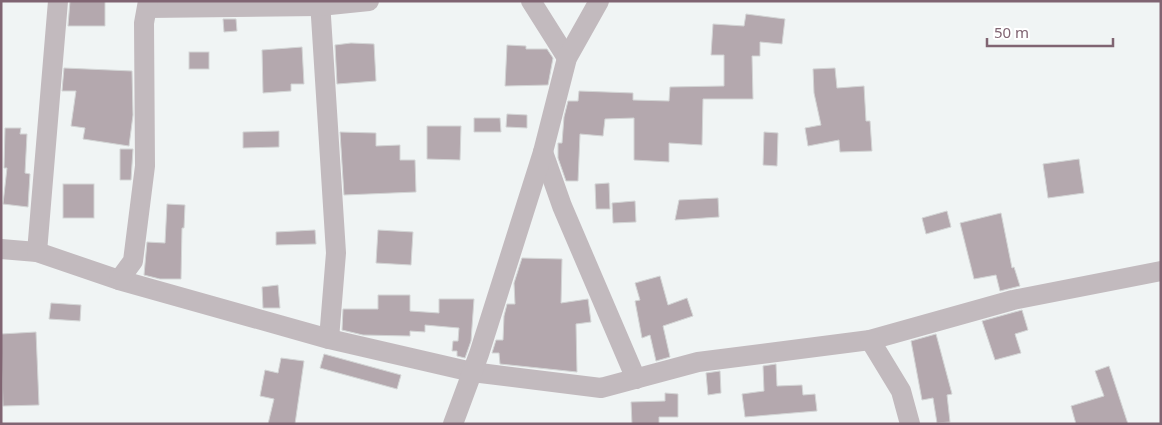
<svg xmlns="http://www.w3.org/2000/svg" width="1162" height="425" font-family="'Noto Sans',sans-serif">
	<rect width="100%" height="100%" fill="#f0f4f4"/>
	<!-- building -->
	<g fill="#b4a8ae" stroke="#d3d5d5">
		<polygon points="70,1 105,1 105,26 68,26"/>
		<polygon points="746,14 785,19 782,44 760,42 760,56 752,56 753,99 703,99 702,145 669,143 669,162 634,160 634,118 605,119 603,136 580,134 578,181 566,181 558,158 558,143 562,143 564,117 568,101 578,101 579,91 633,93 633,100 669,101 670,87 724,86 724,55 711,55 713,24 744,26"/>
		<polygon points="223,19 236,19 237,31 224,32"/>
		<polygon points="351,43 374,44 376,81 337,84 335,45"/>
		<polygon points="507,45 526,46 526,49 547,49 553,58 548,85 505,86"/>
		<polygon points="302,47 304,84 291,84 291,91 263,93 262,50"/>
		<rect x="189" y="52" width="20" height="17"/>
		<polygon points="64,68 132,71 133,115 129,146 83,139 85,128 71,126 76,91 62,91"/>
		<polygon points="835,68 837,88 864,86 866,121 870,121 872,151 840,152 839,140 808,146 805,128 821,125 814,93 813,69"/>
		<polygon points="507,114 527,115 527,128 506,127"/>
		<polygon points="474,118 500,118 501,132 474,132"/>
		<polygon points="427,126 461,126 460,160 427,159"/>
		<polygon points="5,128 21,128 20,134 27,134 25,173 30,174 28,207 3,204 7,168 4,168"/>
		<polygon points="279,131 279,147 243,148 243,132"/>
		<polygon points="340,132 376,133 376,146 400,145 400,160 415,160 416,192 344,195"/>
		<polygon points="764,132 778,133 777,166 763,165"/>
		<polygon points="120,149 133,149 131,180 120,180"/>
		<polygon points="1079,159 1084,193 1048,198 1043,164"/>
		<polygon points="609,183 610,209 596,209 595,184"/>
		<rect x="63" y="184" width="31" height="34"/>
		<polygon points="718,198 719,217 675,220 679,200"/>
		<polygon points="635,201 636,222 613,223 612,203"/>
		<polygon points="167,204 185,205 184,228 182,228 181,279 160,279 144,275 147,242 165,243"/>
		<polygon points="947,211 951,227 926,234 922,218"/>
		<polygon points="1001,213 1012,268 1014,267 1020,286 1000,291 996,275 974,279 960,223"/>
		<polygon points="315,230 316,244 276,245 276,232"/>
		<polygon points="378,230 413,232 411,265 376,263"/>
		<polygon points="522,258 562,259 561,303 588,299 591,322 576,324 577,372 500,364 499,353 492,353 496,340 503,340 504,316 507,304 515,304 514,283"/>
		<polygon points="660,276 668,305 687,298 693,316 663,326 670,357 656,361 650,335 642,338 635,301 640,300 635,283"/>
		<polygon points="278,285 280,308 263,308 262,287"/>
		<polygon points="378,295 410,295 410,311 439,313 439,299 474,299 471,341 465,358 457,356 457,351 452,351 453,341 458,341 459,328 425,325 425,332 410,331 410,336 363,335 342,330 343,309 378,309"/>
		<polygon points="51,303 81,305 80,321 49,319"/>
		<polygon points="1022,310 1028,330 1015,334 1021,353 995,360 982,321"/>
		<polygon points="36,332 39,405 3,406 1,334"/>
		<polygon points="936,334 952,394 947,395 950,422 937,423 933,398 922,400 911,341"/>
		<polygon points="324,354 401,375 397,389 320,368"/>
		<polygon points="281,358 304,361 295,424 268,424 274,399 260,396 265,370 278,373"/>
		<polygon points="776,364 777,386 802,385 803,395 815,394 817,411 745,417 742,394 764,391 763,366"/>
		<polygon points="1109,366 1128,424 1076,424 1071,406 1104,396 1095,371"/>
		<polygon points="720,371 721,393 708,395 706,373"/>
		<polygon points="665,393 678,394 678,417 659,417 659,424 632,424 631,402 665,401"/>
	</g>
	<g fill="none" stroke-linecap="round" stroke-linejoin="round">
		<!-- minor -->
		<g stroke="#c2babe" stroke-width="20">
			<polyline points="320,1 336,253 329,339"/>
			<polyline points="531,1 567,58"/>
			<polyline points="148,8 320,6 369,1"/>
			<polyline points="543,152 562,206 636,379"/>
			<polyline points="1,249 37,252 119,280 329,339 472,372 601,388 698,362 870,340 1013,300 1161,271"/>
			<polyline points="37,252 58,1"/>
			<polyline points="119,280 133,261 145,166 144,23 148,1"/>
			<polyline points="870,340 901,391 910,424"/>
			<polyline points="453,424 479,354 543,152 567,58 599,1"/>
		</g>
	</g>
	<!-- border -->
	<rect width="1162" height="425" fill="none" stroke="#806472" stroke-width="5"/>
	<!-- scale -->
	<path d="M987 38v8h126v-8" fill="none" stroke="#806472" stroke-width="2.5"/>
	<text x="994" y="38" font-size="15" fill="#806472" stroke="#ffffff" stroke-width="4" paint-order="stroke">50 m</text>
</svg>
